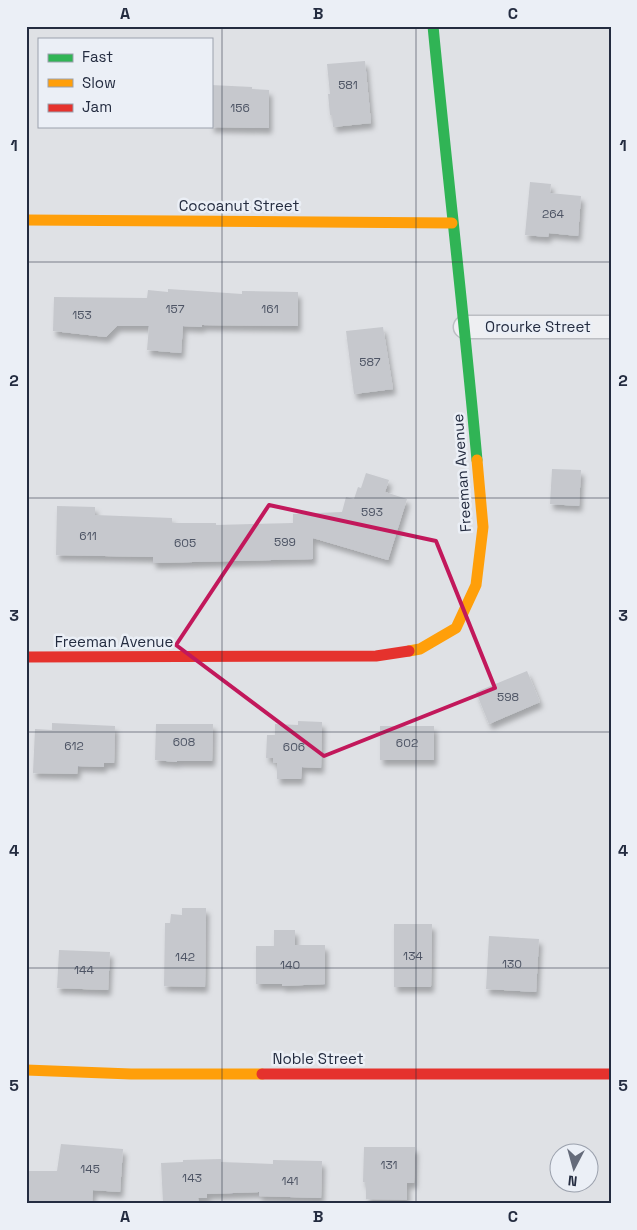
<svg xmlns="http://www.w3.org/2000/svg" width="637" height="1230" font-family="'Space Grotesk',sans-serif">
	<defs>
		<filter id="shadow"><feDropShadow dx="3" dy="5.5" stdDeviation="2.5" flood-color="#0004"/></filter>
	</defs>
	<rect width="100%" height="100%" fill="#dfe1e5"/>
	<!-- building -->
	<g fill="#c6c8cd" filter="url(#shadow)">
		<polygon points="365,61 371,123 333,127 332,115 330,115 328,94 330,94 327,64"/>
		<polygon points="211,85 252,87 252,89 269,90 269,128 211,127"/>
		<polygon points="530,182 551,184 550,193 581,196 578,236 549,233 548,237 525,235"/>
		<polygon points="168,289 242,294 242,291 298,292 298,326 202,325 202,327 183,326 181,353 147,350 149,326 117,326 106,337 53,331 54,297 147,298 148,290 168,292"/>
		<polygon points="383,327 393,389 354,394 346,331"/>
		<polygon points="552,469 581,470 579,506 550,504"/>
		<polygon points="366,473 389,480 385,492 407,499 388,560 313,538 313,559 153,563 153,557 56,555 57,506 95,507 95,515 172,518 172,523 216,523 216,525 293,523 293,514 342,512 346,497 354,499 358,487 361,488"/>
		<polygon points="527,671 540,702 489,724 476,692"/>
		<polygon points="298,721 322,722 321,768 302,767 301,779 277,779 277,763 273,763 273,758 266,758 267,735 275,735 275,724 298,725"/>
		<polygon points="52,723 115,726 114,763 104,763 104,767 78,766 77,774 33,773 35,729 52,730"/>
		<polygon points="156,724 213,724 212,761 177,761 177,762 155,760"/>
		<rect x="380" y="726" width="54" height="34"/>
		<polygon points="182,908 206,908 205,987 164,986 165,923 170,923 171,914 182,915"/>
		<polygon points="394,924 432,924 431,987 394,987"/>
		<polygon points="274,930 295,930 295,945 325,945 325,984 282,986 282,984 256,984 256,946 274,946"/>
		<polygon points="489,936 539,939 536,992 486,989"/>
		<polygon points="59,950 110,952 108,990 57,988"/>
		<polygon points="61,1144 123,1149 120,1192 93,1190 92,1204 26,1204 26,1171 57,1171"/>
		<polygon points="364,1147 415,1147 414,1183 407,1183 407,1200 366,1199 366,1183 363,1182"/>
		<polygon points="221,1159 221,1162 273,1164 273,1160 322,1161 321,1198 259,1196 259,1192 207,1194 207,1198 198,1198 199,1204 174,1204 173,1201 163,1202 161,1163 183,1162 183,1160"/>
	</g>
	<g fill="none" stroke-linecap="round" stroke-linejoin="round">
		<defs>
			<polyline id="street" points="465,327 611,327"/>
		</defs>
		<!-- street casing -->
		<use href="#street" stroke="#bcbec3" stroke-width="25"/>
		<!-- street -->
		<use href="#street" stroke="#eeeff2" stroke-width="22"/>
		<!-- fast -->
		<path stroke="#30b455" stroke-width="11" d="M433,26C447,171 464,315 477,460"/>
		<!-- slow -->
		<g stroke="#ff9f0a" stroke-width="11">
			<polyline points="26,220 452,223"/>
			<polyline points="409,651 420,649 456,628 476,585 483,527 477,460"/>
			<polyline points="26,1070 131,1074 262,1074"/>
		</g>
		<!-- jam -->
		<g stroke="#e5322d" stroke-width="11">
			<polyline points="26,657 376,656 409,651"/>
			<polyline points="262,1074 611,1074"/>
		</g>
	</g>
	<!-- marked area -->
	<path fill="none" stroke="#c2185b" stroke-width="4" stroke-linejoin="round" d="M269,505L436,541L495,688L324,756L176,645Z"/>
	<!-- grid -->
	<path fill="none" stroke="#242c40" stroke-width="1" stroke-opacity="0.55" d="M222,26V1204M416,26V1204M26,262H611M26,498H611M26,732H611M26,968H611"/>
	<g text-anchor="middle" stroke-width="5" stroke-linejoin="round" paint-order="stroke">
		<!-- number labels -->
		<g font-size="12" fill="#4e5565">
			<text x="348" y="89">581</text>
			<text x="240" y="112">156</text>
			<text x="553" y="218">264</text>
			<text x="175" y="313">157</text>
			<text x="270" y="313">161</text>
			<text x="82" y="319">153</text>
			<text x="370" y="366">587</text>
			<text x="372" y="516">593</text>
			<text x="88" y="540">611</text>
			<text x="285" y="546">599</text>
			<text x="185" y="547">605</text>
			<text x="508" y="701">598</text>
			<text x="184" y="746">608</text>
			<text x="407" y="747">602</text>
			<text x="74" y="750">612</text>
			<text x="294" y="751">606</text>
			<text x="413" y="960">134</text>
			<text x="185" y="961">142</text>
			<text x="512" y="968">130</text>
			<text x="290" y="969">140</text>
			<text x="84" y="974">144</text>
			<text x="389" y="1169">131</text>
			<text x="90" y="1173">145</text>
			<text x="192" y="1182">143</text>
			<text x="290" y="1185">141</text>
		</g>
		<!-- street labels -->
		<g font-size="15" fill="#242c40" stroke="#ebeff6">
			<text x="239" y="211">Cocoanut Street</text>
			<text x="538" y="332">Orourke Street</text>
			<text transform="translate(462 473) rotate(-94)" y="5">Freeman Avenue</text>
			<text x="114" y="647">Freeman Avenue</text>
			<text x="318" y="1064">Noble Street</text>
		</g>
	</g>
	<!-- border -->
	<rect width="637" height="1230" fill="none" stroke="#ebeff6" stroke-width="55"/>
	<!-- legend -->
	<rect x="38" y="38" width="175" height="90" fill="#ebeff6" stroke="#9ba1ad"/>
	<rect x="48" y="54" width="25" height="8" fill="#30b455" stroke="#9ba1ad"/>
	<text x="82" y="62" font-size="15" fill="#242c40">Fast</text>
	<rect x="48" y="79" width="25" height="8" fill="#ff9f0a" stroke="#9ba1ad"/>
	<text x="82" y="88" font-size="15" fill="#242c40">Slow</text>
	<rect x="48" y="104" width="25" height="8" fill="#e5322d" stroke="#9ba1ad"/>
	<text x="82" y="112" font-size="15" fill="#242c40">Jam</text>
	<!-- north arrow -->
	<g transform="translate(574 1168) rotate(186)"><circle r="24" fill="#ebeff6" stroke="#9ba1ad"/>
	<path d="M0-4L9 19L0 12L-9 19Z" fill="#656b7a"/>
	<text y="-8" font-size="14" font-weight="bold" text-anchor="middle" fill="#242c40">N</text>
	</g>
	<rect x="28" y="28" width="582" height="1174" fill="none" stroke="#242c40" stroke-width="2"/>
	<g font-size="16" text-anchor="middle" font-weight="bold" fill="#242c40">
		<text x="125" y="19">A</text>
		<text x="318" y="19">B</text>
		<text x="513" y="19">C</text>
		<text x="14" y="151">1</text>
		<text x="623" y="151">1</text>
		<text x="14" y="386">2</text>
		<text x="623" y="386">2</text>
		<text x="14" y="621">3</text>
		<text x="623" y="621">3</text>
		<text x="14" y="856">4</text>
		<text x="623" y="856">4</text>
		<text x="14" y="1091">5</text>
		<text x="623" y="1091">5</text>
		<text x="125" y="1222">A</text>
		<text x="318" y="1222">B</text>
		<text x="513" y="1222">C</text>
	</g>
</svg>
